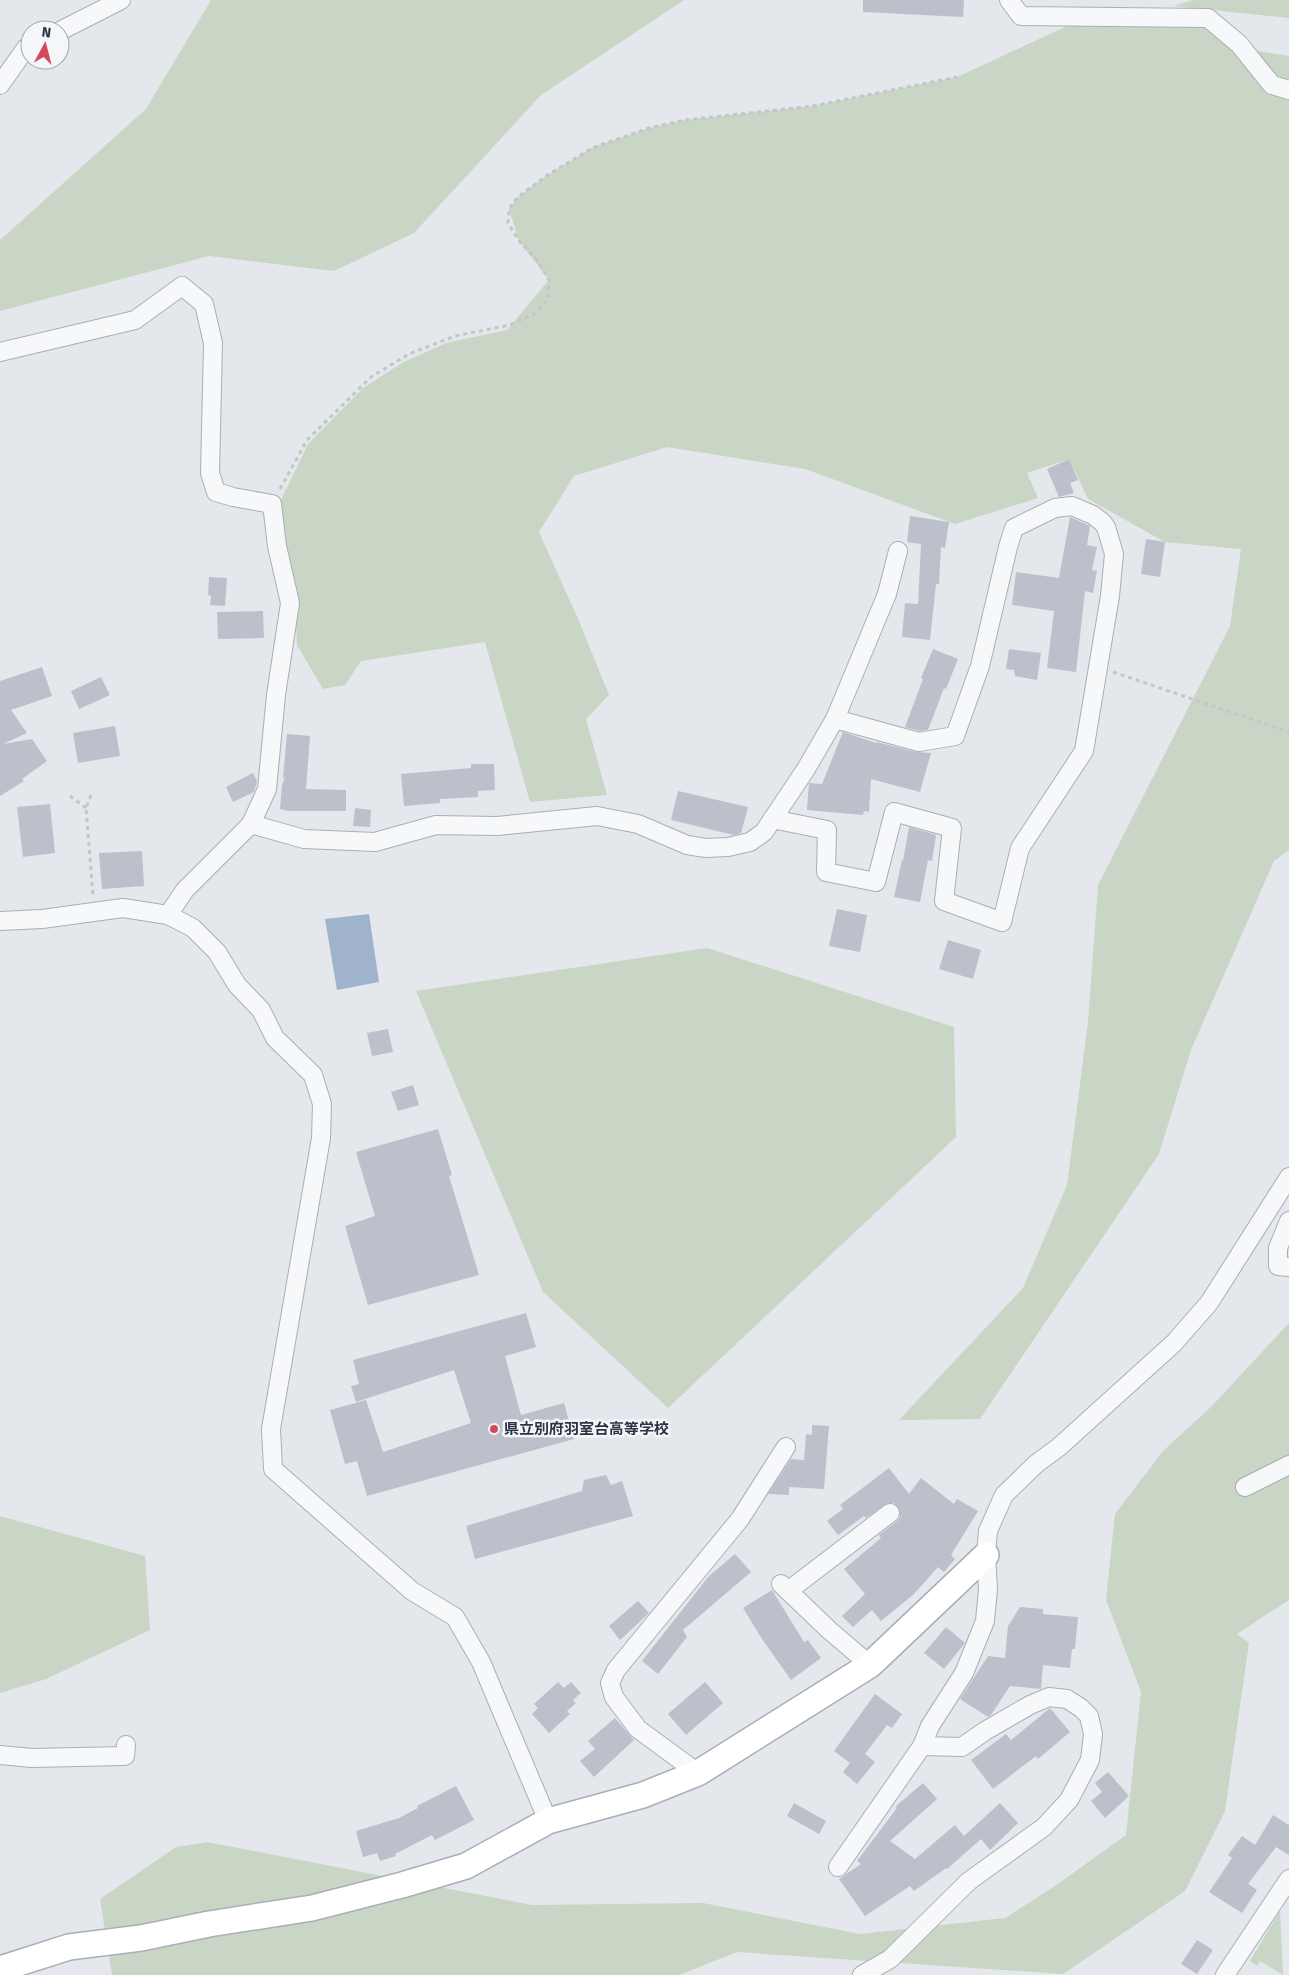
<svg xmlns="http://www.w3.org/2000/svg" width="1289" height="1975" font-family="'Fira Sans','Noto Sans JP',sans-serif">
	<rect width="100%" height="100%" fill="#e4e7ec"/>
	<!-- green -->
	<g fill="#c9d6c5">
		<polygon points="211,0 684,0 541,95 414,233 334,271 209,256 0,311 0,240 146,109"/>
		<polygon points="1193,0 1289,0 1289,18 1173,6"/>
		<polygon points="1108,7 1227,30 1244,49 1289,56 1289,850 1274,861 1191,1050 1159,1154 980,1419 899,1420 1023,1288 1067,1185 1088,1022 1098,885 1230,626 1241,549 1165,542 1088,499 1069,459 1027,473 1038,498 955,524 805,469 667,447 574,476 539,532 579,621 609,695 586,719 607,795 530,802 485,642 361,661 345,685 323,689 297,645 294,578 281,539 277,508 308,444 363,388 402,363 446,343 507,330 549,280 519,241 509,209 518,197 546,176 592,148 649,128 685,120 813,106 957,77"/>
		<polygon points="707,948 954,1027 956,1137 668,1408 543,1292 416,991"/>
		<polygon points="1289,1323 1289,1600 1237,1634 1249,1643 1225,1811 1185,1891 1063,1974 737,1952 679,1975 112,1975 100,1899 176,1847 207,1842 532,1905 703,1903 860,1934 1005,1918 1055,1886 1126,1835 1141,1692 1106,1600 1115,1514 1163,1451 1212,1406"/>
		<polygon points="0,1516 145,1556 150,1630 46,1679 0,1693"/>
		<polygon points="1280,1911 1283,1975 1260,1961 1257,1966 1250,1961"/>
	</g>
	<!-- water -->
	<polygon fill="#9fb4cc" points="369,914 379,982 337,990 325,919"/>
	<!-- building -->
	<g fill="#bbc0ca">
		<polygon points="863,0 964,0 963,17 863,12"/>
		<polygon points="1069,459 1078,480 1070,483 1074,493 1059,497 1047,469"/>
		<polygon points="910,516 949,522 945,548 941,547 939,584 936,584 930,640 902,637 905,603 918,604 921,544 907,542"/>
		<polygon points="1070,517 1090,526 1087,545 1097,547 1092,570 1097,571 1093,593 1085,591 1076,672 1047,668 1054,611 1012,605 1016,572 1059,578"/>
		<polygon points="1146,539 1165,542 1160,577 1141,574"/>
		<polygon points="209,577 227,578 225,606 210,605 211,596 208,595"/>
		<polygon points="263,611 264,638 218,639 217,612"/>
		<polygon points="933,649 958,659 946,689 944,688 928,730 920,731 905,727 923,679 921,678"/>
		<polygon points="1009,649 1041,653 1037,680 1015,676 1014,670 1006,669"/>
		<polygon points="42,667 52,696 11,710 27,733 3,744 32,739 47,761 22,779 24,781 0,796 0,681"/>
		<polygon points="101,677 110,695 79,709 71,691"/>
		<polygon points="115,726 120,756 78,763 73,733"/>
		<polygon points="843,732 876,743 877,742 916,752 931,753 920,792 871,779 869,812 864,811 863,815 807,810 809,783 822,784"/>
		<polygon points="287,734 310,736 306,789 346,790 346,811 288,811 280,809 282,785 285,777 283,778"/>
		<polygon points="471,764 494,764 495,790 478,791 478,797 440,799 440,803 404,806 401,774 471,768"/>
		<polygon points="253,773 257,781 254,792 233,802 226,787"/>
		<polygon points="678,791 748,807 741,833 734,835 671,820"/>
		<polygon points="50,804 55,853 23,857 17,807"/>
		<polygon points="355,808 371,810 370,827 353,826"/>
		<polygon points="909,827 936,835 932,861 928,860 920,902 894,897 902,860 903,861"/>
		<polygon points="142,851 144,886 102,889 99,853"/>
		<polygon points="837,909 867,915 860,952 829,946"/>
		<polygon points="948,940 981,950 973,979 939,969"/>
		<polygon points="388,1029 393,1052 372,1056 367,1033"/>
		<polygon points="413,1085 419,1105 398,1111 391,1092"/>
		<polygon points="438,1129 452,1175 449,1176 479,1275 368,1305 345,1226 375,1216 356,1152"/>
		<polygon points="526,1313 536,1347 505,1356 521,1415 564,1403 574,1439 367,1496 357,1461 345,1464 330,1410 366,1400 383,1452 471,1423 454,1370 356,1402 351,1386 359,1384 353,1360"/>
		<polygon points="812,1425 829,1426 824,1489 789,1487 789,1495 768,1494 791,1459 804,1460 806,1434 812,1435"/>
		<polygon points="889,1468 909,1494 921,1478 954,1504 957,1499 978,1511 951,1555 955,1559 944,1572 938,1567 914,1594 881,1621 872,1610 853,1627 842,1616 865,1594 844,1569 881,1538 879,1535 897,1521 900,1517 900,1511 894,1503 888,1503 866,1518 864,1516 838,1535 827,1521 843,1509 840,1505"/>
		<polygon points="606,1475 611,1485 622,1481 633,1516 475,1559 466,1526 582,1491 584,1480"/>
		<polygon points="735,1554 751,1572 683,1630 687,1637 658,1674 642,1661 709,1576"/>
		<polygon points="772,1590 804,1642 808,1640 821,1658 791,1680 762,1639 743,1608"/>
		<polygon points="638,1601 649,1613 620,1640 609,1626"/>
		<polygon points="1020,1607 1043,1609 1043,1614 1078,1617 1075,1649 1072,1649 1070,1668 1043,1665 1041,1689 1010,1686 991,1715 988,1717 960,1699 988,1656 1005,1658 1008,1626"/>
		<polygon points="946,1627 965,1643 944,1669 924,1653"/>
		<polygon points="558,1682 564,1688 571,1682 581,1693 573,1700 576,1703 567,1711 570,1714 549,1733 532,1714 538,1708 534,1704"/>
		<polygon points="705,1682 723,1703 686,1735 668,1714"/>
		<polygon points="875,1694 902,1714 892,1728 887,1725 865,1754 875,1762 857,1784 843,1772 850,1763 834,1751"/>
		<polygon points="1050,1708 1070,1732 1038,1759 1036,1756 993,1789 971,1760 1006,1734 1011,1740"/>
		<polygon points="615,1718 634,1740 594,1777 580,1761 595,1749 588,1741"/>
		<polygon points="1108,1772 1129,1796 1105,1818 1091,1801 1102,1792 1095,1783"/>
		<polygon points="923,1783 937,1799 890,1841 915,1859 955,1825 964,1836 1000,1803 1018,1823 990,1850 981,1839 947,1869 946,1868 914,1891 910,1886 865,1916 839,1879 861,1864 857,1861 897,1808 896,1806"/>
		<polygon points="456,1786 474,1820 435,1840 432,1835 395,1854 396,1856 380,1861 377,1853 363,1857 356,1831 399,1818 418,1808 417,1806"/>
		<polygon points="794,1803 826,1821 819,1834 787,1816"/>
		<polygon points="1273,1815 1289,1825 1289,1855 1276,1847 1248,1884 1257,1890 1242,1913 1209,1892 1232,1858 1228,1855 1242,1836 1255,1845"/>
		<polygon points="1197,1940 1213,1950 1197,1974 1181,1964"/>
	</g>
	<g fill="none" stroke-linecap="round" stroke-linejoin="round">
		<defs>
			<g id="street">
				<polyline points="1009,0 1021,16 1208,18 1239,44 1272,85 1289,90"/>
				<polyline points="60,31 121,0"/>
				<polyline points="0,85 26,48 30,46"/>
				<polyline points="0,352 135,320 182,286 204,304 213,343 210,473 216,492 233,497 272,504 277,546 290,603 276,695 267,789 251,824 185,890 168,915"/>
				<polyline points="772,819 827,830 826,872 876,882 894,812 952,828 944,901 1002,922 1020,848 1084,751 1110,596 1114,554 1106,527 1102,522 1093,515 1072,506 1055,508 1014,528 1008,547 980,666 955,736 919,742 835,719"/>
				<polyline points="251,824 304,839 375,842 436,825 497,826 597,816 638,824 687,845 706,848 728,847 750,842 764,832 806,769 835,719 887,594 898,551"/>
				<polyline points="0,921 42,919 123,908 168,915 193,928 217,952 237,985 261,1010 275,1038 313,1075 322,1104 321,1138 271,1429 273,1469 412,1591 455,1617 481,1662 548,1821"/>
				<polyline points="1289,1221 1278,1248 1278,1266 1289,1267"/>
				<polyline points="1245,1487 1289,1465"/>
				<polyline points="781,1584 829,1630 870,1665"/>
				<polyline points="788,1591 890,1513"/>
				<polyline points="0,1755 32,1758 125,1756 126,1745"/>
				<polyline points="698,1773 638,1729 614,1697 610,1683 616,1670 740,1519 786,1447"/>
				<polyline points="838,1867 922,1746 930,1726 964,1673 985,1621 988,1589 986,1555 988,1531 1004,1495 1036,1464 1059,1447 1174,1343 1209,1303 1289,1177"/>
				<polyline points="862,1975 890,1959 969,1881 1044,1827 1069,1800 1090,1760 1093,1734 1089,1716 1081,1708 1067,1699 1049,1697 1030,1705 985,1731 962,1747 922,1746"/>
				<polyline points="1225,1975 1289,1879"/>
			</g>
			<polyline id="secondary" points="0,1969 69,1947 141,1938 209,1924 312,1908 402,1885 466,1866 548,1821 643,1795 698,1773 870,1665 986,1555"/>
		</defs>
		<!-- street casing -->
		<use href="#street" stroke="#a9aeb7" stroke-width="20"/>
		<!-- secondary casing -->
		<use href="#secondary" stroke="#a9aeb7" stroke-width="28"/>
		<!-- path -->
		<g stroke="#c2c5cb" stroke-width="3" stroke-dasharray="4 4" stroke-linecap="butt">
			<polyline points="280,489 307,440 371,377 409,354 455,336 510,325 536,313 548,299 549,280 538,261 519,241 508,223 509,209 518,197 546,176 592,148 649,128 685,120 813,106 957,77"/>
			<polyline points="1113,672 1289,732"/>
			<polyline points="91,795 86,808 93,896"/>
			<polyline points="70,796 86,808"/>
		</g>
		<!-- street -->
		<use href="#street" stroke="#f7f8fa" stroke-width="18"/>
		<!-- secondary -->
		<use href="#secondary" stroke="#fff" stroke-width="25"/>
	</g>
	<!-- markers -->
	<circle fill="#d1495b" stroke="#f4f6f9" stroke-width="2" cx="494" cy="1429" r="5"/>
	<g text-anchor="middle" stroke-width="5" stroke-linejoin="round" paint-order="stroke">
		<!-- poi labels -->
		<g font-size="15" font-weight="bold" fill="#2b3445" stroke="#f4f6f9" text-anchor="start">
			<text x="504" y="1434">県立別府羽室台高等学校</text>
		</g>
	</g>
	<!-- north arrow -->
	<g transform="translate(45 45) rotate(7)"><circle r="24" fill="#f4f6f9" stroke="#a4a8b1"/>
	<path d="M0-4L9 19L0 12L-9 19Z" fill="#d1495b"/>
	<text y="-8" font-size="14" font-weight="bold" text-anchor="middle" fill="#2b3445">N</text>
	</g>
</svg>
